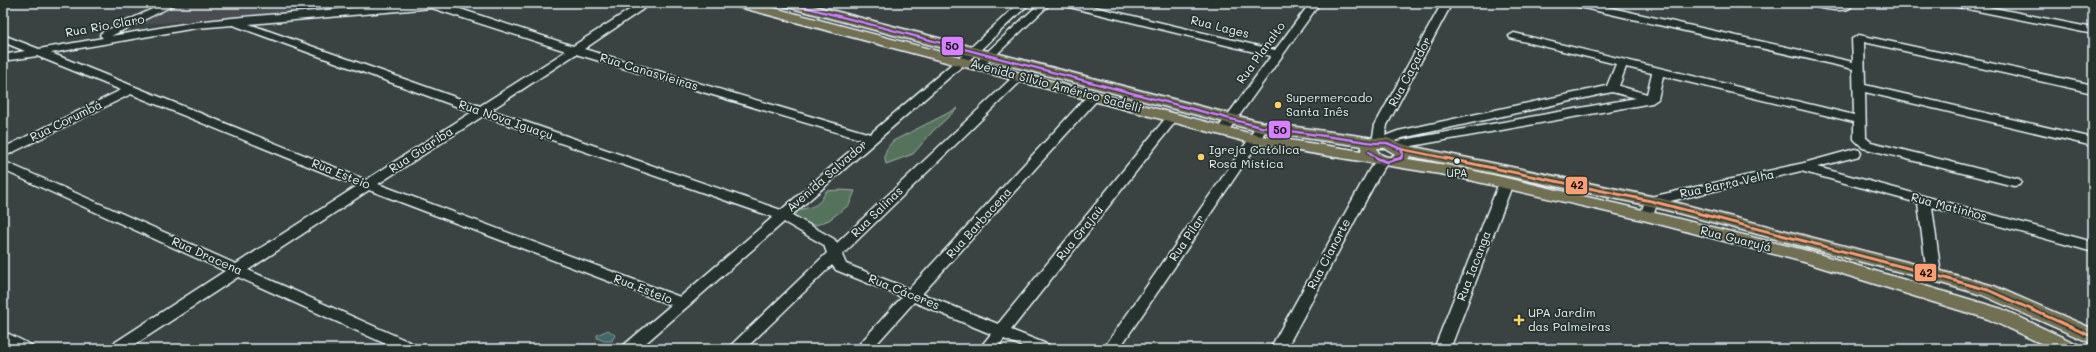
<svg xmlns="http://www.w3.org/2000/svg" width="2096" height="352" font-family="Mali,sans-serif">
	<rect width="100%" height="100%" fill="#3a4342"/>
	<filter id="ink" filterUnits="userSpaceOnUse"><feTurbulence type="fractalNoise" baseFrequency=".025" numOctaves="2"/><feDisplacementMap in="SourceGraphic" scale="8" xChannelSelector="R" yChannelSelector="G"/><feConvolveMatrix kernelMatrix="1 2 1 2 8 2 1 2 1" color-interpolation-filters="sRGB"/></filter>
	<g filter="url(#ink)">
		<!-- built -->
		<polygon fill="#484e51" points="183,3 394,3 134,25"/>
		<!-- green -->
		<g fill="#55735b" stroke="#9eb2aa">
			<path d="M958,108L933,131L913,154L886,164C883,153 886,149 893,141Z"/>
			<path d="M841,190L855,191L849,205L829,220L816,225L803,224L790,215C806,203 816,214 826,191Z"/>
		</g>
		<!-- water -->
		<polygon fill="#436669" stroke="#859ea2" points="608,330 615,335 612,341 604,341 597,338 597,335"/>
		<g fill="none" stroke-linecap="round" stroke-linejoin="round">
			<defs>
				<g id="minor">
					<path d="M165,3H178L111,36L196,22L232,18L412,3H442L573,46L640,3H652L584,49L870,134L968,50L1019,3H1030L976,54L792,215L834,239L837,243L1015,75H1023L1025,77L1023,79L842,255L846,264L909,289L1090,93H1098L1100,96L1098,99L922,294L998,324L1169,114H1177L1179,117L1011,330L1049,345L1052,349H1029L1004,339L996,349H979L991,334L914,302L872,349H855L902,297L836,270L832,265L745,349H727L827,253L824,245L784,222L639,349H621L624,345L671,305L369,190L248,270L416,345L419,349H397L238,277L128,349H108L111,345L225,271L3,170V161L236,264L357,186L131,94L3,157V148L121,90L37,56L3,61V55L25,51L3,42V35L39,49L103,38L100,35L101,33ZM432,8L566,51L480,106L249,24ZM233,25L472,112L366,180L51,53L196,28ZM576,54L863,140L781,210L491,110ZM483,116L773,217L680,297L378,184Z"/>
					<polygon points="1040,3 1051,3 982,68 974,68 972,66 974,64"/>
					<polygon points="1060,3 1078,3 1275,50 1310,3 1320,3 1226,134 1222,135 1216,131 1271,56 1061,5"/>
					<path d="M1442,3H1452L1387,125L1385,136L1398,131L1607,86L1616,64L1510,38L1509,36L1514,33L1854,115L1853,69L1575,6L1570,3H1589L1853,62L1852,39L1859,35L2093,85V93L1864,42L1865,85L2093,138V146L1865,92L1866,138L1871,142L2019,179L2021,182L2019,185L2014,186L1863,148L1854,139V122L1663,76L1658,99L1652,103L1395,149L1391,148L1389,145L1390,143L1381,146L1374,145L1372,142L1375,125ZM1626,67L1652,73L1647,94L1619,86ZM1612,92L1636,98L1392,142L1402,138Z"/>
					<path d="M1809,3L1841,5V3H1851V7C1846,13 1814,9 1809,3Z"/>
					<polygon points="1948,3 1969,3 2093,28 2093,34 1953,6"/>
					<polygon points="1261,123 1267,127 1261,139 1119,349 1103,349 1249,139 1257,124"/>
					<polygon points="1855,149 1859,150 1861,153 1859,156 1817,167 2093,242 2093,252 1932,207 1941,275 1939,278 1929,278 1927,275 1918,203 1801,171 1657,204 1652,219 1642,219 1640,216 1646,198 1804,163"/>
					<polygon points="1383,157 1389,161 1381,172 1286,349 1270,349 1369,170 1378,158"/>
					<polygon points="1506,179 1513,183 1450,349 1434,349 1499,183"/>
					<polygon points="3,331 31,345 34,349 13,349 3,344"/>
				</g>
				<path id="major" d="M734,3H755L1256,135L1361,151L1362,146L1261,132L784,6L783,3H804L1261,122L1374,138H1387L1405,145L1651,196L1934,269L1994,286L2093,329V344L1982,295L1934,281L1651,206L1410,156L1408,159L1452,166L1506,178L1647,211L1808,251L2002,309L2077,344L2080,349H2053L1988,319L1804,262L1647,221L1452,176L1255,144L735,6ZM1377,148H1385L1395,154C1390,160 1383,156 1378,152Z"/>
			</defs>
			<!-- minor casing -->
			<use href="#minor" stroke="#e8f1f8" stroke-width="3"/>
			<!-- major casing -->
			<use href="#major" stroke="#e8f1f8" stroke-width="3"/>
			<!-- minor -->
			<use href="#minor" fill="#26332d" fill-rule="evenodd"/>
			<!-- major -->
			<use href="#major" fill="#716f52" fill-rule="evenodd"/>
			<defs>
				<polyline id="bus-1-far1" points="1401,149 1450,159"/>
				<polyline id="bus-1" points="1445,158 1651,201 1934,275 1988,290 2093,337"/>
				<g id="bus-2-far1">
					<polyline points="789,3 1261,127 1374,143 1387,143 1401,149 1403,154 1400,159"/>
					<polyline points="1369,152 1378,159"/>
				</g>
				<polyline id="bus-2" points="1376,158 1387,162 1401,158"/>
			</defs>
			<!-- bus-1-far1 casing -->
			<use href="#bus-1-far1" stroke="#26332d" stroke-width="5"/>
			<!-- bus-1 casing -->
			<use href="#bus-1" stroke="#26332d" stroke-width="6"/>
			<!-- bus-2-far1 casing -->
			<use href="#bus-2-far1" stroke="#26332d" stroke-width="5"/>
			<!-- bus-2 casing -->
			<use href="#bus-2" stroke="#26332d" stroke-width="6"/>
			<!-- bus-1-far1 -->
			<use href="#bus-1-far1" stroke="#fd9f72" stroke-width="2.5"/>
			<!-- bus-1 -->
			<use href="#bus-1" stroke="#fd9f72" stroke-width="3"/>
			<!-- bus-2-far1 -->
			<use href="#bus-2-far1" stroke="#d880ff" stroke-width="2.5"/>
			<!-- bus-2 -->
			<use href="#bus-2" stroke="#d880ff" stroke-width="3"/>
		</g>
	</g>
	<!-- markers -->
	<g fill="#ffd166" stroke="#26332d" stroke-width="1.5">
		<circle cx="1278" cy="105" r="4"/>
		<circle cx="1201" cy="157" r="4"/>
		<path d="M1517 314h4v4h4v4h-4v4h-4v-4h-4v-4h4z"/>
	</g>
	<circle fill="#e8f1f8" stroke="#26332d" stroke-width="1.5" cx="1457" cy="161" r="3.5"/>
	<g text-anchor="middle" stroke-width="3.5" stroke-linejoin="round" paint-order="stroke">
		<!-- bus labels -->
		<g font-size="11" fill="#e8f1f8" stroke="#26332d">
			<text x="1457" y="177">UPA</text>
		</g>
		<!-- street labels -->
		<g font-size="12" fill="#e8f1f8" stroke="#26332d">
			<text transform="translate(105 26) rotate(-10)" y="4">Rua Rio Claro</text>
			<text transform="translate(1220 27) rotate(14)" y="4">Rua Lages</text>
			<text transform="translate(1261 53) rotate(-54)" y="4">Rua Planalto</text>
			<text transform="translate(649 72) rotate(17)" y="4">Rua Canasvieiras</text>
			<text transform="translate(1410 72) rotate(-62)" y="4">Rua Caçador</text>
			<text transform="translate(1056 86) rotate(15)" y="4">Avenida Silvio Américo Sadelli</text>
			<text transform="translate(506 120) rotate(19)" y="4">Rua Nova Iguaçu</text>
			<text transform="translate(66 121) rotate(-26)" y="4">Rua Corumbá</text>
			<text transform="translate(421 150) rotate(-33)" y="4">Rua Guariba</text>
			<text transform="translate(341 174) rotate(22)" y="4">Rua Esteio</text>
			<text transform="translate(827 176) rotate(-41)" y="4">Avenida Salvador</text>
			<text transform="translate(1727 184) rotate(-12)" y="4">Rua Barra Velha</text>
			<text transform="translate(1949 207) rotate(15)" y="4">Rua Matinhos</text>
			<text transform="translate(877 212) rotate(-44)" y="4">Rua Salinas</text>
			<text transform="translate(979 223) rotate(-48)" y="4">Rua Barbacena</text>
			<text transform="translate(1080 233) rotate(-51)" y="4">Rua Grajaú</text>
			<text transform="translate(1187 238) rotate(-56)" y="4">Rua Pilar</text>
			<text transform="translate(1736 239) rotate(14)" y="4">Rua Guarujá</text>
			<text transform="translate(1329 254) rotate(-62)" y="4">Rua Cianorte</text>
			<text transform="translate(207 256) rotate(24)" y="4">Rua Dracena</text>
			<text transform="translate(1474 266) rotate(-69)" y="4">Rua Iacanga</text>
			<text transform="translate(643 289) rotate(21)" y="4">Rua Esteio</text>
			<text transform="translate(904 292) rotate(22)" y="4">Rua Cáceres</text>
		</g>
		<!-- poi labels -->
		<g font-size="12" fill="#e8f1f8" stroke="#26332d" text-anchor="start">
			<text x="1286" y="102">Supermercado<tspan x="1286" dy="14">Santa Inês</tspan></text>
			<text x="1209" y="154">Igreja Católica<tspan x="1209" dy="14">Rosa Mística</tspan></text>
			<text x="1528" y="317">UPA Jardim<tspan x="1528" dy="14">das Palmeiras</tspan></text>
		</g>
	</g>
	<g stroke="#26332d" stroke-width="1.5">
		<rect x="941" y="36" width="23" height="20" rx="4" fill="#d880ff"/>
		<rect x="1268" y="120" width="23" height="19" rx="4" fill="#d880ff"/>
		<rect x="1565" y="176" width="23" height="19" rx="4" fill="#fd9f72"/>
		<rect x="1914" y="263" width="23" height="19" rx="4" fill="#fd9f72"/>
	</g>
	<g font-size="11" text-anchor="middle" font-weight="bold" fill="#111">
		<text x="952" y="50">50</text>
		<text x="1280" y="134">50</text>
		<text x="1577" y="189">42</text>
		<text x="1926" y="277">42</text>
	</g>
	<!-- margin -->
	<rect width="2096" height="352" fill="none" stroke="#26332d" stroke-width="16"/>
	<rect x="8" y="8" width="2080" height="336" fill="none" stroke="#e8f1f8" stroke-width="1.5" filter="url(#ink)"/>
</svg>
